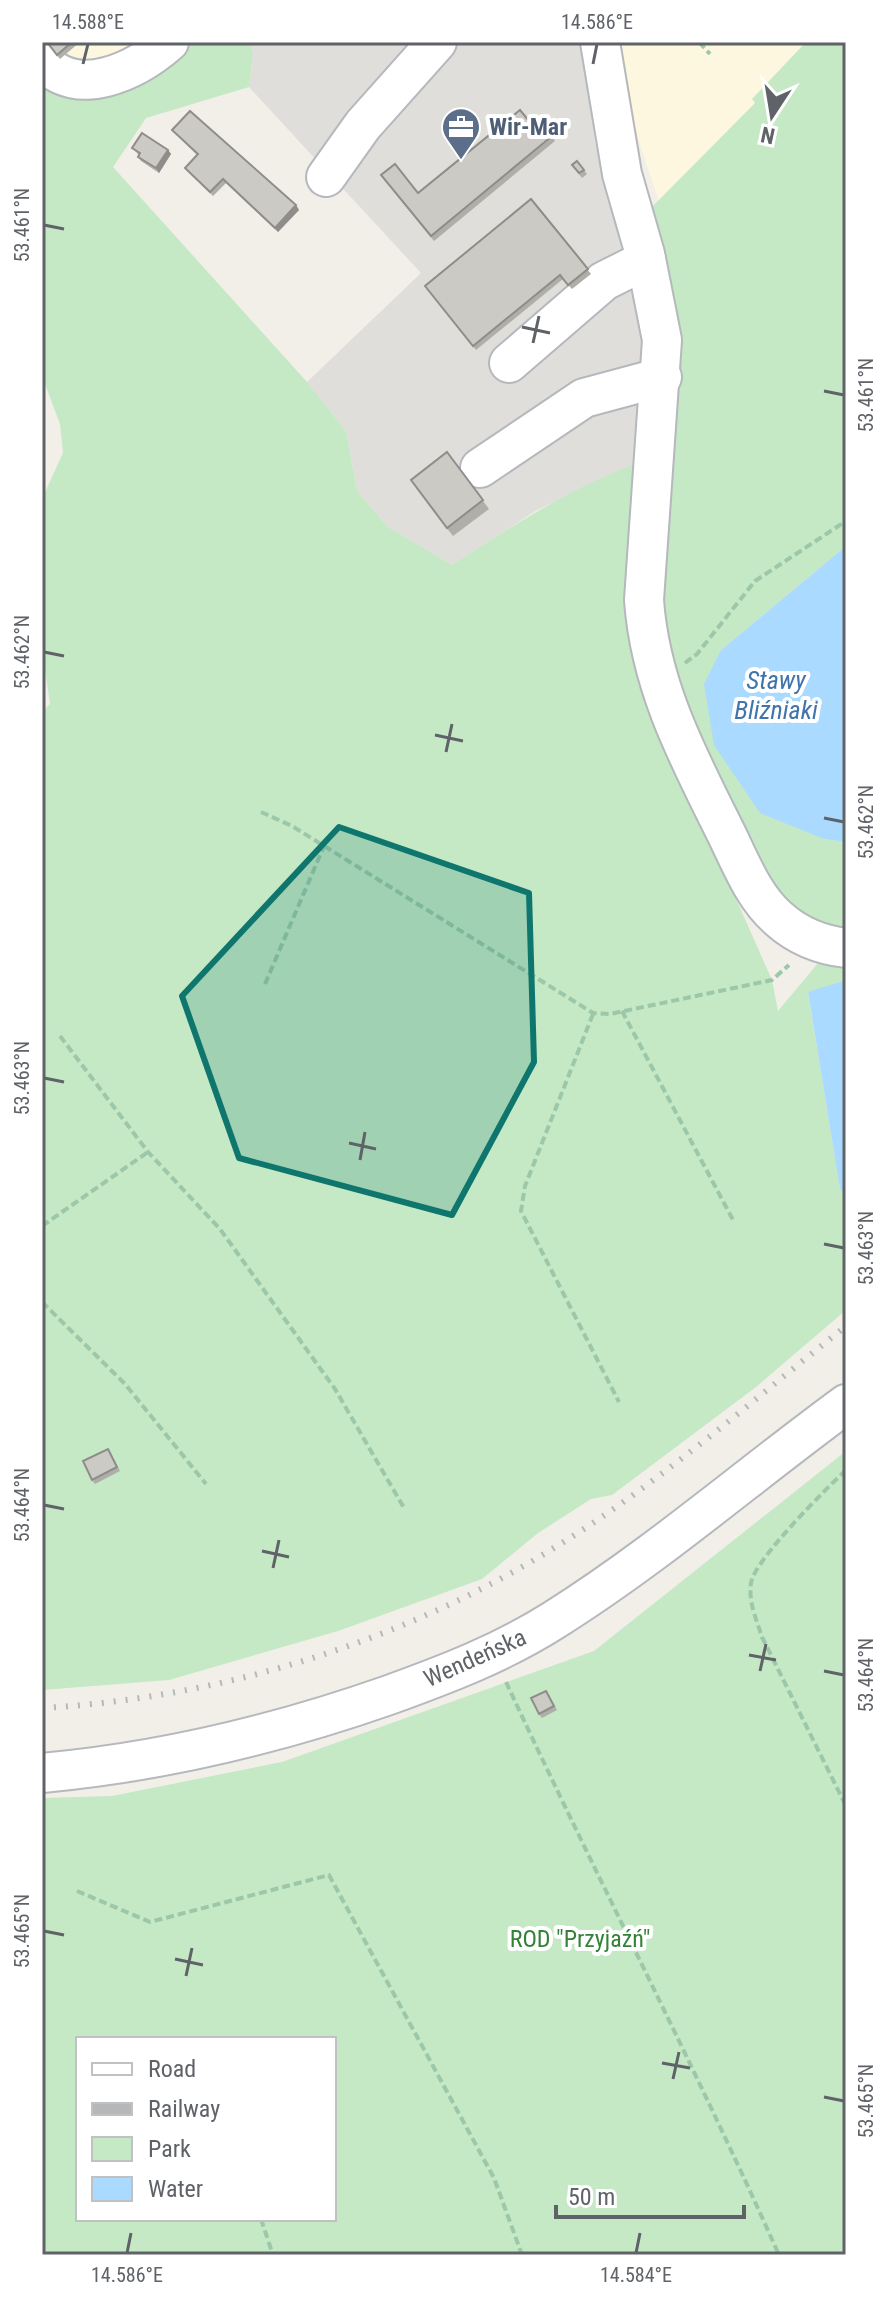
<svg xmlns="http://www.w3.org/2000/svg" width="888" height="2297" font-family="'Roboto Condensed',sans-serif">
	<rect width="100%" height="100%" fill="#f1efe8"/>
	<!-- commercial -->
	<g fill="#fef7e0">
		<polygon points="42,42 180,42 100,91"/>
		<polygon points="612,42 806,42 752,99 756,103 659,202 630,113"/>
	</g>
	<!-- industrial -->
	<g fill="#e0deda">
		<polygon points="250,42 417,42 351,110 319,163 249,87 253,57"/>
		<polygon points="459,42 584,42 595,143 649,325 641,462 537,510 452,565 388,527 357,491 346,431 307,382 421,273 335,180"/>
	</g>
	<!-- green -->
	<g fill="#c5e8c5" fill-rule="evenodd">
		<path d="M180,42H250L253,56L249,87L146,118L113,167L307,382L346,431L357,491L388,527L452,565C518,522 587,477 663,455L644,215L755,103L752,99L806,42H846V546L721,650L824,839L846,842V980L808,993L840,1188L846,1194V1310L756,1387L612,1495L591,1499L538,1533L482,1579L338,1631L169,1680L42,1690V712L50,704L42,649V499L63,453L60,424L42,376V75ZM705,829L780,902L824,956L778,1011L772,980Z"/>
		<path d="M846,1451V2255H42V1798L112,1796L282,1762L594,1651ZM78,2039H334V2219H78Z"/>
	</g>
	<!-- water -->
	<g fill="#aadaff">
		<polygon points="846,546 846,842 824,839 760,813 714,745 704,684 721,650"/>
		<polygon points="846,980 846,1194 840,1189 808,992"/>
	</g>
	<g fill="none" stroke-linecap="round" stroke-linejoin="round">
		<defs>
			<g id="minor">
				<path d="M600,42L622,174L645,254L662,340L644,600C650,685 687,755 725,831C740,861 753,897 779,919C798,936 821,945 846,948"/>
				<path d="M42,60C77,101 137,70 169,42"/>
				<polyline points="326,177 363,125 437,42"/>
				<polyline points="509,363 604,281 646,260"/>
				<polyline points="480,468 584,398 662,377"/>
				<path d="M42,1773C162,1762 275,1735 389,1695C447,1674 502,1653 554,1620C656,1556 749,1475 846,1404"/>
			</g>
		</defs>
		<!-- minor casing -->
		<use href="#minor" stroke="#b5b8bc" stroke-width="42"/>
		<!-- path -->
		<g stroke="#9cc7a9" stroke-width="4" stroke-dasharray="8 4" stroke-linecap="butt">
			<polyline points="699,42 710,54"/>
			<polyline points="685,663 697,654 755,581 846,521"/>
			<polyline points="261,812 292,826 593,1013 610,1014 772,980 789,965"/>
			<polyline points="265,984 324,846"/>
			<polyline points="622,1011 733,1220"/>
			<polyline points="593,1014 525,1186 521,1211 619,1402"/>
			<polyline points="60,1036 148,1152 220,1229 335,1389 404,1508"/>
			<polyline points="42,1226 148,1152"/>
			<polyline points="42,1302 125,1384 206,1484"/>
			<path d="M846,1470C826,1489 755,1559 751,1583C748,1602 757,1621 762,1637L846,1806"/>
			<path d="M506,1682C595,1874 693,2062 779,2255"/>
			<polyline points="77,1891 150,1922 329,1875 494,2178 522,2255"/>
			<polyline points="261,2219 273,2255"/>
		</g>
		<!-- minor -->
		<use href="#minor" stroke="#fff" stroke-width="38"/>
		<!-- rail -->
		<path stroke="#b6b7b8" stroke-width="6" stroke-dasharray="2 10" stroke-linecap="butt" d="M42,1708C223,1698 408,1640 562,1543C663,1480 753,1400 846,1326"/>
	</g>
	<!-- wall -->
	<g fill="#afaea9">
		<polygon points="46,42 80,42 60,59"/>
		<polygon points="544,127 555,141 434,241 381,175 418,193 538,132"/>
		<polygon points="172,130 296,205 299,210 278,232 226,183 213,196 185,168 197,155"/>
		<polygon points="132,148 168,150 171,154 159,173 141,161 138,157 139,155"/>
		<polygon points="577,161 587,174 582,178 572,165"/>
		<polygon points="531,199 591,274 572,289 563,279 476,350 425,286"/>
		<polygon points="447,452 489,509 453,536 417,489"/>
		<polygon points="108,1449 120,1471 95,1484 92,1480"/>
		<polygon points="549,1695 557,1710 542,1718 539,1714"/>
	</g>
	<!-- shaded-wall -->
	<g fill="#8f8d8a">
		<polygon points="168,150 171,154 159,173 156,168"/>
		<polygon points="296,205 299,210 278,232 275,228"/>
	</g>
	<!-- building -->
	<g fill="#cccac5" stroke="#8f8d8a" stroke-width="2">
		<polygon points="47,42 72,42 57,55"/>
		<polygon points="520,110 538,132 544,127 552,136 431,236 381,175 395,164 418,193"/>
		<polygon points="190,111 296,205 275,228 223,179 210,192 185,168 198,154 172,130"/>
		<polygon points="142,133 168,150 156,168 138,157 140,153 132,148"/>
		<polygon points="577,161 584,170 579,173 572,165"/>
		<polygon points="531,199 588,269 568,285 560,275 473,346 425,286"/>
		<polygon points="447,452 483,500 447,528 411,480"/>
		<polygon points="108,1449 117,1467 92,1480 83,1461"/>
		<polygon points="546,1691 554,1706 539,1714 531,1698"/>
	</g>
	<!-- marked area -->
	<path fill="#0f766e" fill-opacity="0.2" stroke="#0f766e" stroke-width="6" stroke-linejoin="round" d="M339,827L529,893L534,1062L452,1215L239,1158L182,996Z"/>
	<!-- ticks -->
	<path fill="none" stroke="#5f6368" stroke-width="3" d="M83,64L88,44M593,64L597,44M44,225L64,229M522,327L550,333M533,343L539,316M824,391L844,395M44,652L64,656M435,735L463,741M446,752L452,724M824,818L844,822M44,1078L64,1082M349,1143L376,1149M360,1160L365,1132M824,1244L844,1248M44,1505L64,1509M262,1551L289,1557M273,1568L279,1540M749,1655L776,1660M760,1671L766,1644M824,1671L844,1675M44,1931L64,1935M175,1959L203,1965M186,1976L192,1948M662,2063L690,2068M673,2079L679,2052M824,2097L844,2101M127,2253L131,2233M636,2253L640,2233"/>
	<!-- icons -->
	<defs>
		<symbol id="office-pin" viewBox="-11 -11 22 30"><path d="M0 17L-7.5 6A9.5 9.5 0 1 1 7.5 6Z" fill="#5c6f8a" stroke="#fff"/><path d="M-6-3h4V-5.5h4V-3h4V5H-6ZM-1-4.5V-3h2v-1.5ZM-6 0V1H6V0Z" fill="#fff"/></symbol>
	</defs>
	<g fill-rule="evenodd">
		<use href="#office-pin" x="439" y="105" width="44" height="60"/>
	</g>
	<g text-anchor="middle" stroke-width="8" stroke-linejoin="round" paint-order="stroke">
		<!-- service labels -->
		<g font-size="24" font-weight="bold" fill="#4e5e75" stroke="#fff" text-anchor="start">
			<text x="489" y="135">Wir-Mar</text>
		</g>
		<!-- street labels -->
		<g font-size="24" fill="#5f6368" stroke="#fff">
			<text transform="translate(475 1658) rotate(-24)" y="8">Wendeńska</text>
		</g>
		<!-- park labels -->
		<g font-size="24" fill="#348238" stroke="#fff">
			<text x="580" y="1947">ROD "Przyjaźń"</text>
		</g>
		<!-- water labels -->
		<g font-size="26" font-style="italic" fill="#4174aa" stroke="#fff">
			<text x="776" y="689">Stawy<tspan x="776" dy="30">Bliźniaki</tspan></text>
		</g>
	</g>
	<!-- border -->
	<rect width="888" height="2297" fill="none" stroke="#ffffff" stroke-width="88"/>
	<!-- legend -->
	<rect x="76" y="2037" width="260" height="184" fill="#ffffff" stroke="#bfc1c3" stroke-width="2"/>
	<rect x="92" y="2063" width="40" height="12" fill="#ffffff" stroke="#bfc1c3" stroke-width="2"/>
	<text x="148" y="2077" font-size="24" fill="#5f6368">Road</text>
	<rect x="92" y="2103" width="40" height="12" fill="#b6b7b8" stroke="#bfc1c3" stroke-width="2"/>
	<text x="148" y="2117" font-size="24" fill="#5f6368">Railway</text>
	<rect x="92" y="2137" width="40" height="24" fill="#c5e8c5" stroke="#bfc1c3" stroke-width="2"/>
	<text x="148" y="2157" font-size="24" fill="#5f6368">Park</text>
	<rect x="92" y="2177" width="40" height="24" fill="#aadaff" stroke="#bfc1c3" stroke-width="2"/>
	<text x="148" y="2197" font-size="24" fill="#5f6368">Water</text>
	<!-- north arrow -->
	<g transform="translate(772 116) rotate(192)" stroke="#ffffff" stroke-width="6" paint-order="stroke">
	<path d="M0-6L14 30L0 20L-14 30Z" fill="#5f6368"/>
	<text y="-12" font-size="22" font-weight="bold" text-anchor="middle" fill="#5f6368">N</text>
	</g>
	<!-- scale -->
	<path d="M556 2205v12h188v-12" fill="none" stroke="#5f6368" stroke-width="4"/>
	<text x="568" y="2205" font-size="24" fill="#5f6368" stroke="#ffffff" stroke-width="6" paint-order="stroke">50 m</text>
	<rect x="44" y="44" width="800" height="2209" fill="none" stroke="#5f6368" stroke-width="3"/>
	<g font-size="20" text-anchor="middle" fill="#5f6368">
		<text x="88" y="29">14.588°E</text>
		<text x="597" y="29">14.586°E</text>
		<text transform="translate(22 225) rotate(-90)" y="7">53.461°N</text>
		<text transform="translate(866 395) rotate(-90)" y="7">53.461°N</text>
		<text transform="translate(22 652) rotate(-90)" y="7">53.462°N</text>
		<text transform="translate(866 822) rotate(-90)" y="7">53.462°N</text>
		<text transform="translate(22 1078) rotate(-90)" y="7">53.463°N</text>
		<text transform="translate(866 1248) rotate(-90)" y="7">53.463°N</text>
		<text transform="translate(22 1505) rotate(-90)" y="7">53.464°N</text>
		<text transform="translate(866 1675) rotate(-90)" y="7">53.464°N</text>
		<text transform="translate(22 1931) rotate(-90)" y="7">53.465°N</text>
		<text transform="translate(866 2101) rotate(-90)" y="7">53.465°N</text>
		<text x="127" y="2282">14.586°E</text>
		<text x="636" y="2282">14.584°E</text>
	</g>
</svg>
